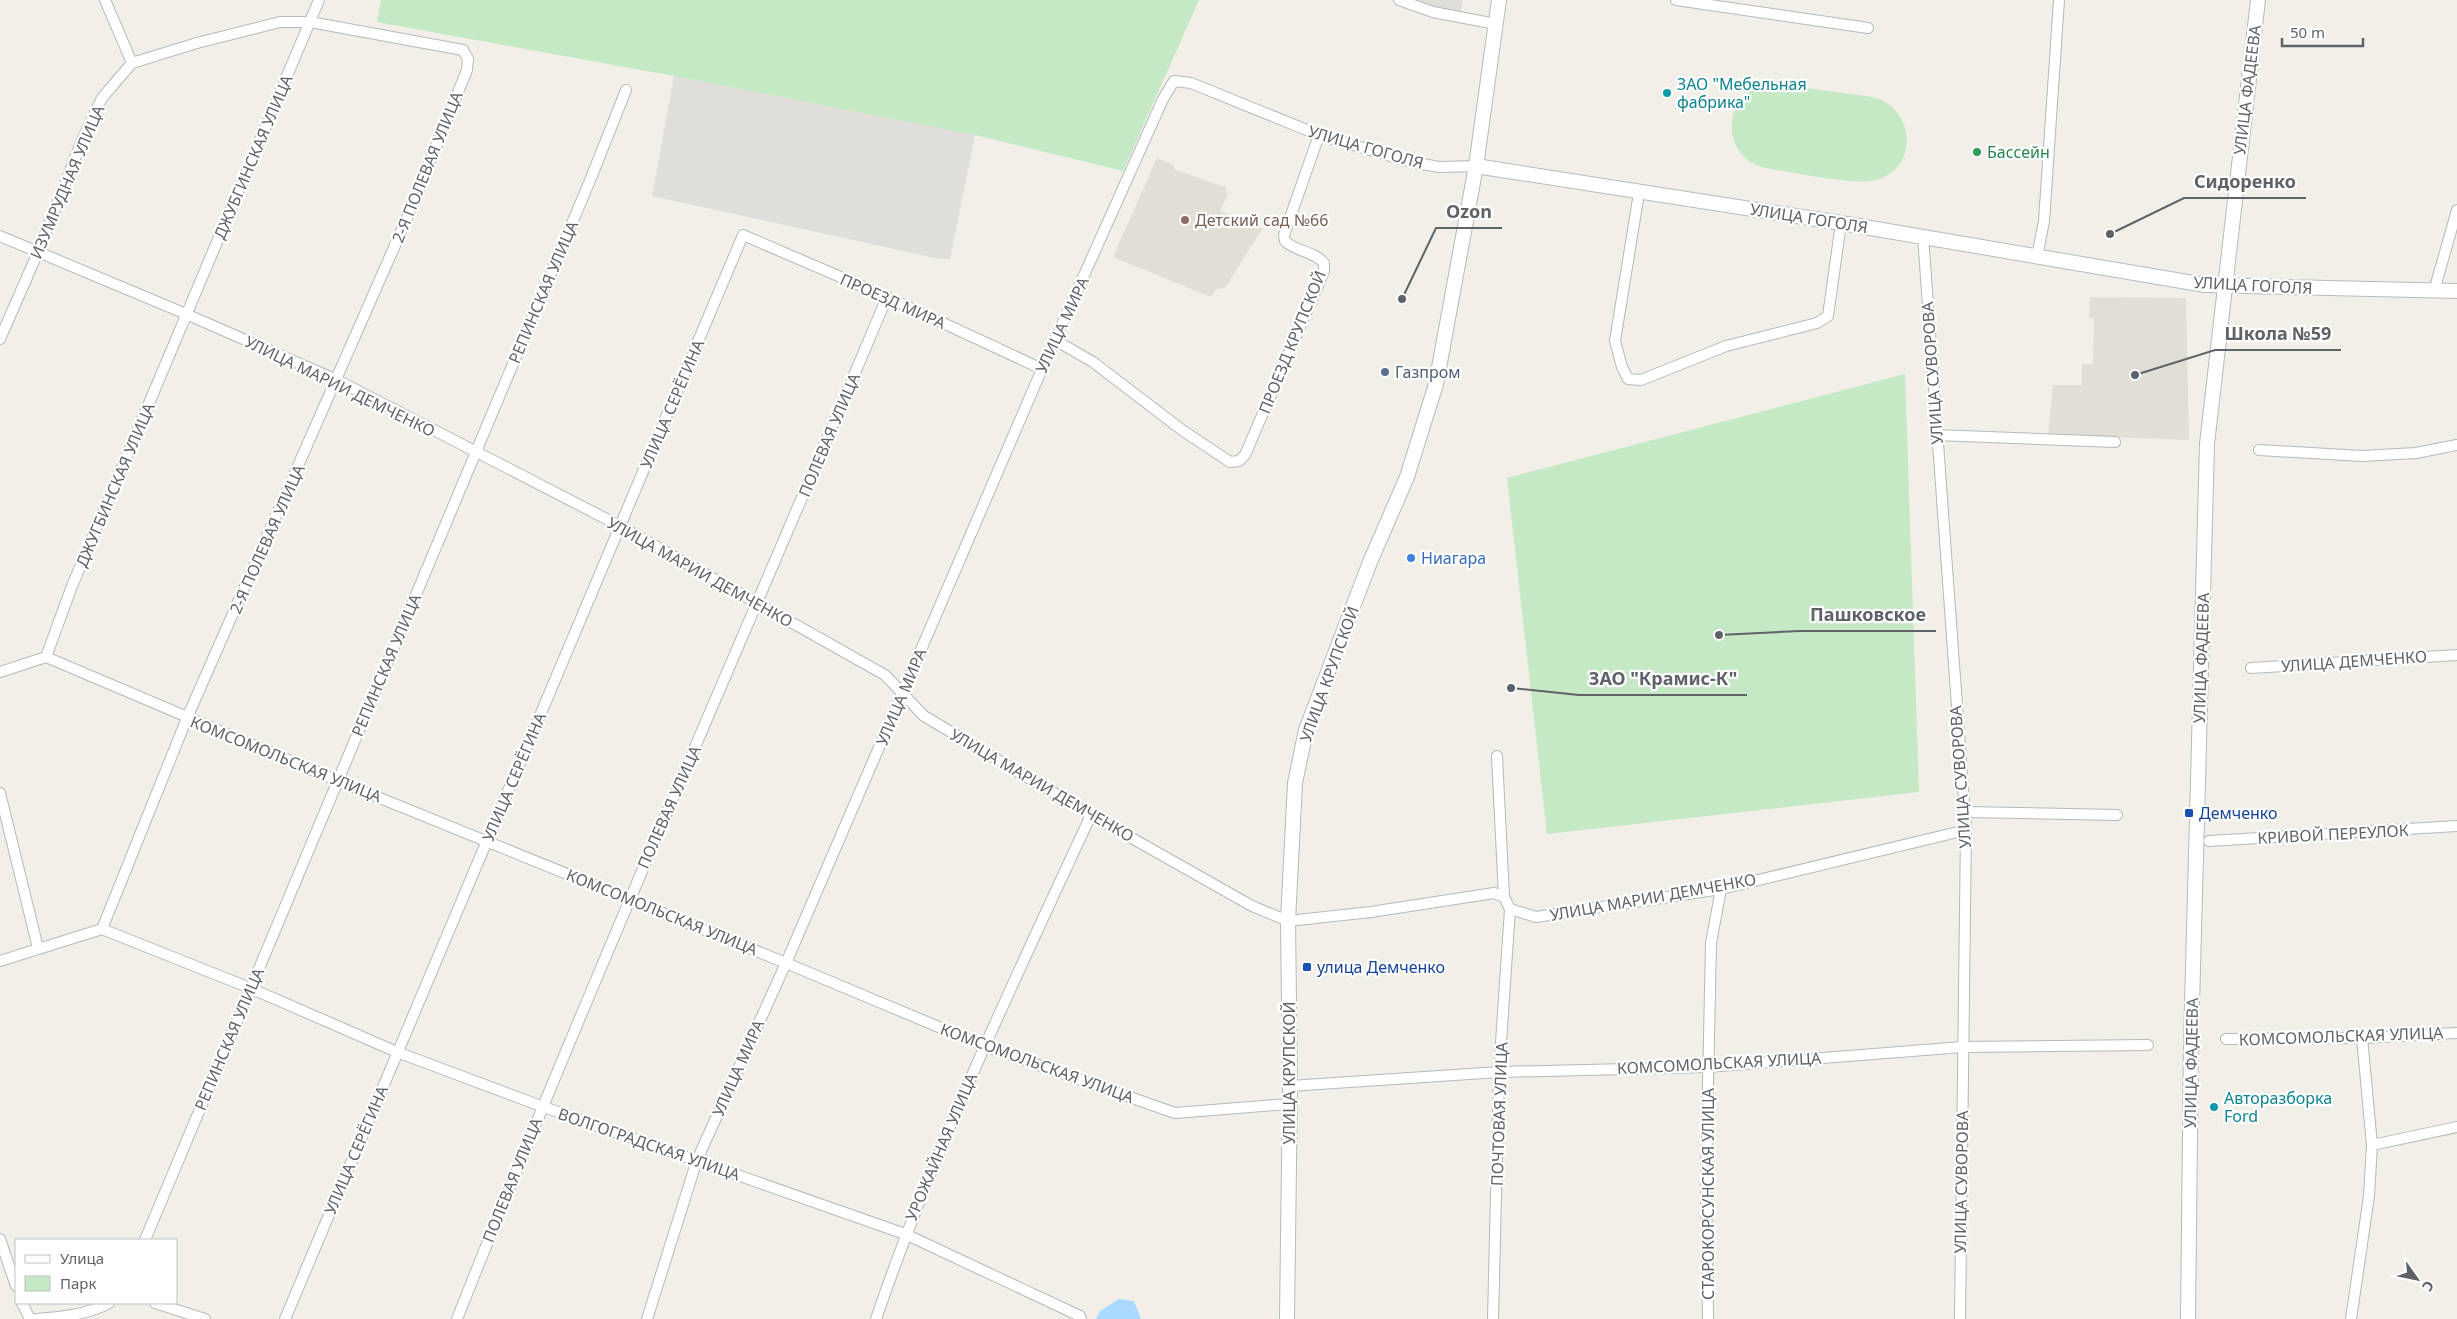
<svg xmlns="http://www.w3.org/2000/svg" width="2457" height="1319" font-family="'Noto Sans',sans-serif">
	<rect width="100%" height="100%" fill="#f1efe8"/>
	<!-- industrial -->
	<g fill="#e0deda">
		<polygon points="1410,0 1463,0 1460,14"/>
		<polygon points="674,76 975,135 950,259 935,258 652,196"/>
	</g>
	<!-- education -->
	<g fill="#e1ded6">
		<polygon points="1157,158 1174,165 1174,169 1227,188 1225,192 1228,194 1220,211 1262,229 1225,288 1216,289 1211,297 1113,257"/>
		<polygon points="2090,297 2186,298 2189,440 2048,435 2053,385 2082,385 2082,364 2093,364 2094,319 2089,318"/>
	</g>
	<!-- green -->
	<g fill="#c5e8c5">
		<polygon points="381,0 1199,0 1123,171 975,135 674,76 377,22"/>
		<path d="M1771,83L1872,97C1915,107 1920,168 1876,180C1856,186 1791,172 1766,168C1717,157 1722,90 1771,83Z"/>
		<polygon points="1905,374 1919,792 1547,834 1507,478"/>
	</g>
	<!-- water -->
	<polygon fill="#aadaff" points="1119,1299 1134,1301 1141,1319 1096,1319 1100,1311"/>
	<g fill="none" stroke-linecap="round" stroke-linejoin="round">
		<defs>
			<g id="street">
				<polyline points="105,0 132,63"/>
				<polyline points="1399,0 1433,12 1496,24"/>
				<polyline points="1676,0 1868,28"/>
				<polyline points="1639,193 1615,341 1622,367 1628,379 1641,380 1726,346 1817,323 1828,316 1841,223"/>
				<polyline points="0,236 186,314 337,380 620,526 885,675 924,716 1091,815 1252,906 1288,921 1371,912 1494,893 1504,897 1510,909 1536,917 1721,889 1966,830"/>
				<polyline points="1923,236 1966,830 1960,1319"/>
				<polyline points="2037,257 2044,221 2059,0"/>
				<polyline points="2434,291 2457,210"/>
				<polyline points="0,339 38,252 83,138 102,98 132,63 197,43 280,22 310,22 463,50 468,59 467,70 407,218 187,718 102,929 0,961"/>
				<path d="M1055,340L1093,362L1182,430L1230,462L1239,461L1245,455L1324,271V263C1314,251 1296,252 1285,241L1284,235L1319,135"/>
				<polyline points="1935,435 2115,442"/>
				<polyline points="2259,450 2362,456 2416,453 2457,445"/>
				<polyline points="46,657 338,781 786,963 984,1046 1175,1113 1289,1104"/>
				<polyline points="46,657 72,586 319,0"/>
				<polyline points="2251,668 2457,655"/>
				<polyline points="0,672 46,657"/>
				<polyline points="1497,756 1504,897"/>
				<polyline points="0,793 38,948"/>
				<polyline points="1964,812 2117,815"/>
				<polyline points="2209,841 2457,826"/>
				<polyline points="102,929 250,988 397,1052 541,1106 905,1234 1080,1316 1081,1319"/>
				<polyline points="2226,1039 2362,1038 2457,1033"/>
				<polyline points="1290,1086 1499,1072 1708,1067 1963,1047 2148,1045"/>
				<polyline points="2372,1145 2457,1127"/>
				<polyline points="0,1239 16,1286"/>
				<polyline points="145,1240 591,178 626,90"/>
				<polyline points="22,1303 30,1319"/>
				<polyline points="155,1303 205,1319"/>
				<path d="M36,1319C61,1317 87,1315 109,1303"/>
				<polyline points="285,1319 743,235 887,297 1042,369"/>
				<path d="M457,1319C593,975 744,638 887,297"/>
				<polyline points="647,1319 697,1160 786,963 1042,369 1163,99 1174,81 1191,83 1319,135 1411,162 1439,167 1476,166"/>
				<path d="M876,1319C935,1146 1014,981 1091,815"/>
				<polyline points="1493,1319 1499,1072 1510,909"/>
				<polyline points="1708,1319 1706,1180 1711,943 1721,889"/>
				<polyline points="2351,1319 2369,1196 2372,1145 2362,1038"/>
			</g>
			<g id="secondary">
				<polyline points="1476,166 1841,223 2205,285 2457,291"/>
				<polyline points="1287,1319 1290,1086 1288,921 1295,783 1306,730 1370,562 1407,477 1436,384 1476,166 1499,0"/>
				<polyline points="2188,1319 2191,1043 2207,444 2258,0"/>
			</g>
		</defs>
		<!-- street casing -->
		<use href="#street" stroke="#b5b8bc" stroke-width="12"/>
		<!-- secondary casing -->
		<use href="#secondary" stroke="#b6babf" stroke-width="16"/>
		<!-- street -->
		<use href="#street" stroke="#fff" stroke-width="10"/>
		<!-- secondary -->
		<use href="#secondary" stroke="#fff" stroke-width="14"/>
	</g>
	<!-- markers -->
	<g fill="#0f9aa8" stroke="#fff" stroke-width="2">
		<circle cx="1667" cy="93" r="5"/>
		<circle cx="2214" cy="1107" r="5"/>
	</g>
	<circle fill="#2e9e5b" stroke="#fff" stroke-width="2" cx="1977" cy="152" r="5"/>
	<circle fill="#8d6e63" stroke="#fff" stroke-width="2" cx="1185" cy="220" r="5"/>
	<circle fill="#5c6f8a" stroke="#fff" stroke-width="2" cx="1385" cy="372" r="5"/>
	<circle fill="#3f7fe0" stroke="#fff" stroke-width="2" cx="1411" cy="558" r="5"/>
	<g fill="#1a4fb4" stroke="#fff" stroke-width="2">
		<rect x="2184" y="808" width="10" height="10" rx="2.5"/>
		<rect x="1302" y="962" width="10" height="10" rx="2.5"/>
	</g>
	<g text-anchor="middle" stroke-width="4.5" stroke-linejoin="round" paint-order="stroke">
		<!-- culture labels -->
		<g font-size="16" fill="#0d838f" stroke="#fff" text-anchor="start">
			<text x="1677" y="90">ЗАО "Мебельная<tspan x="1677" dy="18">фабрика"</tspan></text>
			<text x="2224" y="1104">Авторазборка<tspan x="2224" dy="18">Ford</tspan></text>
		</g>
		<!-- street labels -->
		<g font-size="16" fill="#5f6368" stroke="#fff">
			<text transform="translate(2247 90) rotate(-83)" y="6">УЛИЦА ФАДЕЕВА</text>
			<text transform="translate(1366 147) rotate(16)" y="6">УЛИЦА ГОГОЛЯ</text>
			<text transform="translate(253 157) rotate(-67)" y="6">ДЖУБГИНСКАЯ УЛИЦА</text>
			<text transform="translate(427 167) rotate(-68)" y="6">2-Я ПОЛЕВАЯ УЛИЦА</text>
			<text transform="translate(67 182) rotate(-67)" y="6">ИЗУМРУДНАЯ УЛИЦА</text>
			<text transform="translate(1809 218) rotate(9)" y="6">УЛИЦА ГОГОЛЯ</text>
			<text transform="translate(2253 285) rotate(3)" y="6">УЛИЦА ГОГОЛЯ</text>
			<text transform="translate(543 292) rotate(-67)" y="6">РЕПИНСКАЯ УЛИЦА</text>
			<text transform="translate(893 301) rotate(24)" y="6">ПРОЕЗД МИРА</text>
			<text transform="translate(1062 325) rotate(-65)" y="6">УЛИЦА МИРА</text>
			<text transform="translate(1292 342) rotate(-68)" y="6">ПРОЕЗД КРУПСКОЙ</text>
			<text transform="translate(1932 373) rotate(-94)" y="6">УЛИЦА СУВОРОВА</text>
			<text transform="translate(340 386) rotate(26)" y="6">УЛИЦА МАРИИ ДЕМЧЕНКО</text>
			<text transform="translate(672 404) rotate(-67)" y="6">УЛИЦА СЕРЁГИНА</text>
			<text transform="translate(829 435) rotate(-67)" y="6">ПОЛЕВАЯ УЛИЦА</text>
			<text transform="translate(115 485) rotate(-67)" y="6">ДЖУГБИНСКАЯ УЛИЦА</text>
			<text transform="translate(267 539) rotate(-66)" y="6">2-Я ПОЛЕВАЯ УЛИЦА</text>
			<text transform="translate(700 572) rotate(29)" y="6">УЛИЦА МАРИИ ДЕМЧЕНКО</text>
			<text transform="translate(2201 658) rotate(-88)" y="6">УЛИЦА ФАДЕЕВА</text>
			<text transform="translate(2354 661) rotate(-4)" y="6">УЛИЦА ДЕМЧЕНКО</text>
			<text transform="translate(386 665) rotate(-67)" y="6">РЕПИНСКАЯ УЛИЦА</text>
			<text transform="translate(1329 674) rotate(-70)" y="6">УЛИЦА КРУПСКОЙ</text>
			<text transform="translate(901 697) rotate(-67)" y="6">УЛИЦА МИРА</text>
			<text transform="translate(286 759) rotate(22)" y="6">КОМСОМОЛЬСКАЯ УЛИЦА</text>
			<text transform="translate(514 777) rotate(-67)" y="6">УЛИЦА СЕРЁГИНА</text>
			<text transform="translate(1960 777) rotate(-94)" y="6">УЛИЦА СУВОРОВА</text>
			<text transform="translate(1042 785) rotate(30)" y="6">УЛИЦА МАРИИ ДЕМЧЕНКО</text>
			<text transform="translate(669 807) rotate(-66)" y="6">ПОЛЕВАЯ УЛИЦА</text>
			<text transform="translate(2333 834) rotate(-3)" y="6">КРИВОЙ ПЕРЕУЛОК</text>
			<text transform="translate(1653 897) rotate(-10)" y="6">УЛИЦА МАРИИ ДЕМЧЕНКО</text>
			<text transform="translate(662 912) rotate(22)" y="6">КОМСОМОЛЬСКАЯ УЛИЦА</text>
			<text transform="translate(2341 1036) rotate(-2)" y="6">КОМСОМОЛЬСКАЯ УЛИЦА</text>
			<text transform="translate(229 1039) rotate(-67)" y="6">РЕПИНСКАЯ УЛИЦА</text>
			<text transform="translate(1037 1063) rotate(20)" y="6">КОМСОМОЛЬСКАЯ УЛИЦА</text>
			<text transform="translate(1719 1063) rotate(-3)" y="6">КОМСОМОЛЬСКАЯ УЛИЦА</text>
			<text transform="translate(2191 1063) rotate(-89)" y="6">УЛИЦА ФАДЕЕВА</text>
			<text transform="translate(738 1068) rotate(-66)" y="6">УЛИЦА МИРА</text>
			<text transform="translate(1289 1073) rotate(-90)" y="6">УЛИЦА КРУПСКОЙ</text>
			<text transform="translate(1499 1114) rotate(-88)" y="6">ПОЧТОВАЯ УЛИЦА</text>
			<text transform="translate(649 1144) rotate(19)" y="6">ВОЛГОГРАДСКАЯ УЛИЦА</text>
			<text transform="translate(941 1147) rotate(-67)" y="6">УРОЖАЙНАЯ УЛИЦА</text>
			<text transform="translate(356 1150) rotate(-67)" y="6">УЛИЦА СЕРЁГИНА</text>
			<text transform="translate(512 1180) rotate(-68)" y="6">ПОЛЕВАЯ УЛИЦА</text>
			<text transform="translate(1961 1182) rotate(-89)" y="6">УЛИЦА СУВОРОВА</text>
			<text transform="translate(1708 1194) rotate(-90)" y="6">СТАРОКОРСУНСКАЯ УЛИЦА</text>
		</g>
		<!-- leisure labels -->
		<g font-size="16" fill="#27864d" stroke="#fff" text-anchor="start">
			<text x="1987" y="158">Бассейн</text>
		</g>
		<!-- education labels -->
		<g font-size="16" fill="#785e54" stroke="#fff" text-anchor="start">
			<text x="1195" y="226">Детский сад №66</text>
		</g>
		<!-- service labels -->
		<g font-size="16" fill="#4e5e75" stroke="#fff" text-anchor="start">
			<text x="1395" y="378">Газпром</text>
		</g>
		<!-- shop labels -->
		<g font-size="16" fill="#366cbe" stroke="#fff" text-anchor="start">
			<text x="1421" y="564">Ниагара</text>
		</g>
		<!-- transit labels -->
		<g font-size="16" fill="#164399" stroke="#fff" text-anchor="start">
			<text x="2199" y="819">Демченко</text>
			<text x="1317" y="973">улица Демченко</text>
		</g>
	</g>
	<!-- callouts -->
	<path fill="none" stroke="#5f6368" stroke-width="2" d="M2110 234L2184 198H2306M1402 299L1436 228H1502M2135 375L2215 350H2341M1719 635L1800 631H1936M1511 688L1579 695H1747"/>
	<g fill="#5f6368" stroke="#fff" stroke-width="2">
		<circle cx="2110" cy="234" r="5"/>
		<circle cx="1402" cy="299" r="5"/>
		<circle cx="2135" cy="375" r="5"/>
		<circle cx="1719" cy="635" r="5"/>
		<circle cx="1511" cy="688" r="5"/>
	</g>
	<g font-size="18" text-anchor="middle" font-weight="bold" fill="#5f6368" stroke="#fff" stroke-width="4.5" stroke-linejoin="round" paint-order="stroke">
		<text x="2245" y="188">Сидоренко</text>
		<text x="1469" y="218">Ozon</text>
		<text x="2278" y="340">Школа №59</text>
		<text x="1868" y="621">Пашковское</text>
		<text x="1663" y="685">ЗАО "Крамис-К"</text>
	</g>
	<!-- legend -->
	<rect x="15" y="1239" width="162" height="65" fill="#ffffff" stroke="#bfc1c3"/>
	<rect x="25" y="1255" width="25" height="8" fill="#ffffff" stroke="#bfc1c3"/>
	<text x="60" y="1264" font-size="15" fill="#5f6368">Улица</text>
	<rect x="25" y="1276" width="25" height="15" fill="#c5e8c5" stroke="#bfc1c3"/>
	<text x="60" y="1289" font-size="15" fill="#5f6368">Парк</text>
	<!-- north arrow -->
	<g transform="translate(2417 1279) rotate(123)" stroke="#ffffff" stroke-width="4" paint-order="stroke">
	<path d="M0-4L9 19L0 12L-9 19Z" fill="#5f6368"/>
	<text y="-8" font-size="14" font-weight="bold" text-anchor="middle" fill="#5f6368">С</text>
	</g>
	<!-- scale -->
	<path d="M2282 38v8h81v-8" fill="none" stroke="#5f6368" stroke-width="2.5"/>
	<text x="2290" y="38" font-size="15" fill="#5f6368" stroke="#ffffff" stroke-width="4" paint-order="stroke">50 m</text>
</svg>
